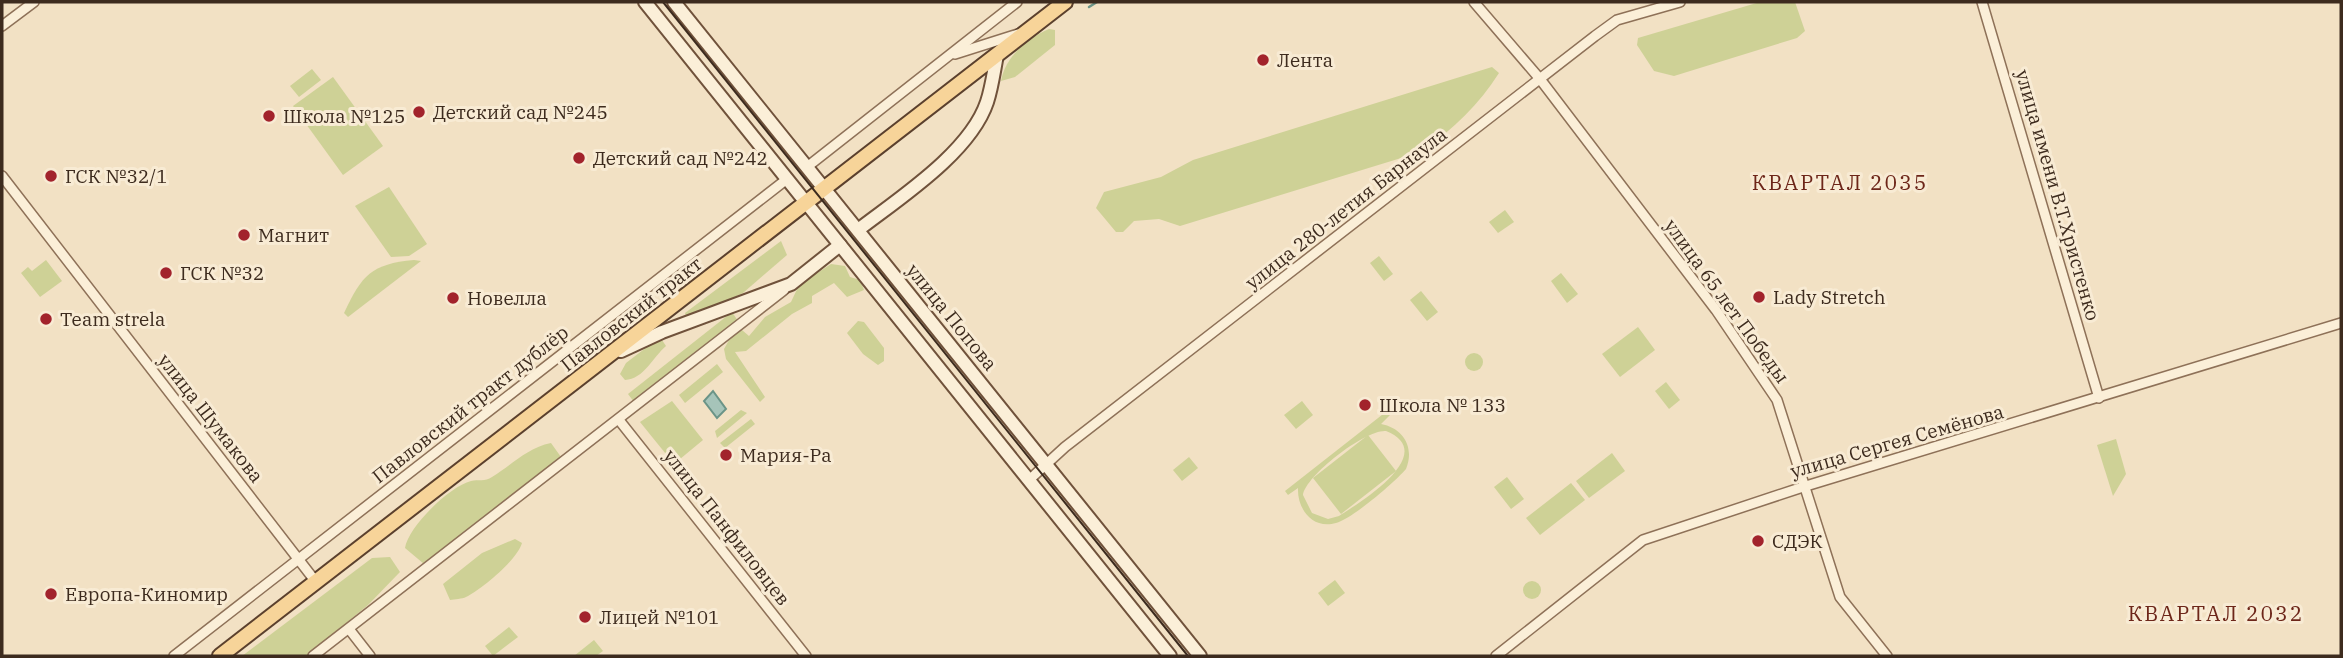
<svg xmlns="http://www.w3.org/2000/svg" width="2343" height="658" font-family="'IBM Plex Serif',serif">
	<rect width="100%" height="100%" fill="#f2e1c4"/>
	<!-- green -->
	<g fill="#ced196" fill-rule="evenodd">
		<polygon points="1760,2 1795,2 1805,31 1797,38 1674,76 1654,71 1637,45 1638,38"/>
		<path d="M1049,29L1055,30V45L1015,77L1001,81C1005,57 1027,38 1049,29Z"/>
		<path d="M1492,67L1499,73C1479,105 1453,128 1424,151L1180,226L1159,219L1134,221L1123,232H1116L1096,208L1104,192L1161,177L1193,160Z"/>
		<polygon points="312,69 321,80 299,97 290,86"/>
		<polygon points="333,77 383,146 343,175 293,106"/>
		<polygon points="389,187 427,244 409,256 391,257 355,206"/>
		<polygon points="1505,210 1514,222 1498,233 1489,222"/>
		<polygon points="781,241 787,255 743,293 687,319 685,313"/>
		<polygon points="1379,256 1393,274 1384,281 1370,263"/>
		<polygon points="46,260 62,281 40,297 21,273 28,267 32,271"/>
		<path d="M414,260L421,261L348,317L344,313C362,275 371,264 414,260Z"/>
		<polygon points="831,264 845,266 850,277 860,280 864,290 847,297 834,283 812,296 812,303 792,314 746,351 735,352 765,397 760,402 726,359 724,349 733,333 742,330 749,336 765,317 791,302 799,285"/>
		<polygon points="1561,273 1578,294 1567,303 1551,281"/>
		<polygon points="1421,291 1438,312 1427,321 1410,300"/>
		<polygon points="732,312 738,321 634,402 628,394"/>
		<polygon points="858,321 864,322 884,348 884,361 878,365 863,354 847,333"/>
		<polygon points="1638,327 1655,350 1620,377 1602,354"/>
		<path d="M660,337L666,346C653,357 644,379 625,380L620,374L626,363Z"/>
		<circle cx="1474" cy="362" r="9"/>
		<polygon points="717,364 723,372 685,403 679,395"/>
		<polygon points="1666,382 1680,400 1669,409 1655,391"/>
		<polygon points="672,401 703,440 674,464 640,422"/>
		<polygon points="1302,401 1313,415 1296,429 1284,415"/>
		<polygon points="741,410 747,413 717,438 715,431"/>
		<path d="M1387,411L1390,415L1381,424C1403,428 1415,447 1406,469C1395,482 1352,519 1336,523C1312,530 1297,508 1298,488L1288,495L1285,491ZM1386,431C1440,453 1361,502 1339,516L1328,519L1312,513L1303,495C1306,475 1366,429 1386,431Z"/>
		<polygon points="751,419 755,424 725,448 720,443"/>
		<polygon points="1368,435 1396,471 1341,514 1313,478"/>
		<polygon points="2116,439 2126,474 2113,496 2097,445"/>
		<path d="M551,443L561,457L424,564L405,548C408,527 450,486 471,481C478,479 485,482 492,477C513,464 527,448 551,443Z"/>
		<polygon points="1612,453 1625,471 1589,498 1576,481"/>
		<polygon points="1189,457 1198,468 1182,481 1173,470"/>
		<polygon points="1507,477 1524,499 1511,509 1494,487"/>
		<polygon points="1571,483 1585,500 1540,535 1526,518"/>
		<path d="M515,539L522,543C517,560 482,589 466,597C462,599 455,599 450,600L443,584L482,553Z"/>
		<polygon points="390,557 400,572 368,605 306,656 242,656 372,558"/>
		<polygon points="1335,580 1345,593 1328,606 1318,593"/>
		<circle cx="1532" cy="590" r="9"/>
		<polygon points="509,627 518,637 493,656 485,646"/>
		<polygon points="594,640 603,651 596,656 574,656"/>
	</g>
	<!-- water -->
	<polygon fill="#a6c4b9" stroke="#6b9487" stroke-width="2" points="713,391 726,409 717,418 704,401"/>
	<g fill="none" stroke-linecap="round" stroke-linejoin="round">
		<!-- stream -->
		<polyline stroke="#6b9487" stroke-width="2.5" points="1089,7 1097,2"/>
		<defs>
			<g id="minor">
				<polyline points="1474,2 1540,79 1716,310 1777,400 1840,597 1887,656"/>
				<polyline points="1982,2 2099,398"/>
				<polyline points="2,26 34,2"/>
				<polyline points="955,54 1018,34"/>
				<polyline points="807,167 1017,2"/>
				<polyline points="2,176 316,582"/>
				<polyline points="619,420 806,656"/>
				<polyline points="1029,480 1065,447 1595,36 1617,20 1680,2"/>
				<polyline points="349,629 370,656"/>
				<polyline points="174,656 787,179"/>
				<polyline points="313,656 784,290"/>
				<polyline points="1496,656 1643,540 1806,486 2341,323"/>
			</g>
			<g id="secondary">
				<polyline points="645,2 1170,656"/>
				<polyline points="674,2 1200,656"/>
				<path d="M858,230C898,199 970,153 987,102C992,87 994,70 997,55"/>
				<polyline points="621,351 662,332 791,284 840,245"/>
			</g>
			<polyline id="primary" points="220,656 1065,2"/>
		</defs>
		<!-- minor casing -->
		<use href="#minor" stroke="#8e7158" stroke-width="12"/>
		<!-- secondary casing -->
		<use href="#secondary" stroke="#70523b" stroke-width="16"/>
		<!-- primary casing -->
		<use href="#primary" stroke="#5b402d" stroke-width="18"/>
		<!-- minor -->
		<use href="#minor" stroke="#fbefd8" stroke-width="9"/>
		<!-- secondary -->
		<use href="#secondary" stroke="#fbefd8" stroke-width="12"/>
		<!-- primary -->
		<use href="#primary" stroke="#f7d499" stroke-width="14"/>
		<!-- tram -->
		<polyline stroke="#3d2b1e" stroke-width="2" points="663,2 1188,656"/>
	</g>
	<!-- markers -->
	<g fill="#a2232c" stroke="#f8ebd4" stroke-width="2.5">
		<circle cx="1263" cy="60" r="7"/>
		<circle cx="419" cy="112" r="7"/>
		<circle cx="269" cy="116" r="7"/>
		<circle cx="579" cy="158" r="7"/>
		<circle cx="51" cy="176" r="7"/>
		<circle cx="244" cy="235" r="7"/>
		<circle cx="166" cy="273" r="7"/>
		<circle cx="1759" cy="297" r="7"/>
		<circle cx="453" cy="298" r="7"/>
		<circle cx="46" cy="319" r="7"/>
		<circle cx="1365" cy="405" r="7"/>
		<circle cx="726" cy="455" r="7"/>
		<circle cx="1758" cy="541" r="7"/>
		<circle cx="51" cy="594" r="7"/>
		<circle cx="585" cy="617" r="7"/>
	</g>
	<g text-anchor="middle" stroke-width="6" stroke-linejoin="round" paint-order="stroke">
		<!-- poi labels -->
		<g font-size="19" fill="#3d2b1e" stroke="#f8ebd4" text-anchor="start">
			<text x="1277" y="67">Лента</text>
			<text x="433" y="119">Детский сад №245</text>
			<text x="283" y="123">Школа №125</text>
			<text x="593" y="165">Детский сад №242</text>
			<text x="65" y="183">ГСК №32/1</text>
			<text x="258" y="242">Магнит</text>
			<text x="180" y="280">ГСК №32</text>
			<text x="1773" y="304">Lady Stretch</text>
			<text x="467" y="305">Новелла</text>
			<text x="60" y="326">Team strela</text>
			<text x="1379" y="412">Школа № 133</text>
			<text x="740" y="462">Мария-Ра</text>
			<text x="1772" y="548">СДЭК</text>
			<text x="65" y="601">Европа-Киномир</text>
			<text x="599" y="624">Лицей №101</text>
		</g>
		<!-- street labels -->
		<g font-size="19" fill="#3d2b1e" stroke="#f8ebd4">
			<text transform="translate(2058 195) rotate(74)" y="7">улица имени В.Т.Христенко</text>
			<text transform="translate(1346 208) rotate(-38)" y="7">улица 280-летия Барнаула</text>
			<text transform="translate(1727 301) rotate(54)" y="7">улица 65 лет Победы</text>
			<text transform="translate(631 314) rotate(-38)" y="7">Павловский тракт</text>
			<text transform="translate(952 317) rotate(51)" y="7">улица Попова</text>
			<text transform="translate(470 404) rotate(-38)" y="7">Павловский тракт дублёр</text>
			<text transform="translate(211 418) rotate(52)" y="7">улица Шумакова</text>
			<text transform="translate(1897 441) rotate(-16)" y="7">улица Сергея Семёнова</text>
			<text transform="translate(727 527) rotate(52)" y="7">улица Панфиловцев</text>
		</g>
		<!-- neighbourhood labels -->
		<g font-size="21" letter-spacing="2" fill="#6d2619" stroke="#f8ebd4">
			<text x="1840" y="190">КВАРТАЛ 2035</text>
			<text x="2216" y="621">КВАРТАЛ 2032</text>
		</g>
	</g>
	<!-- border -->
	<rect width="2343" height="658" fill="none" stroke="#3d2b1e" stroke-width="7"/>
</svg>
